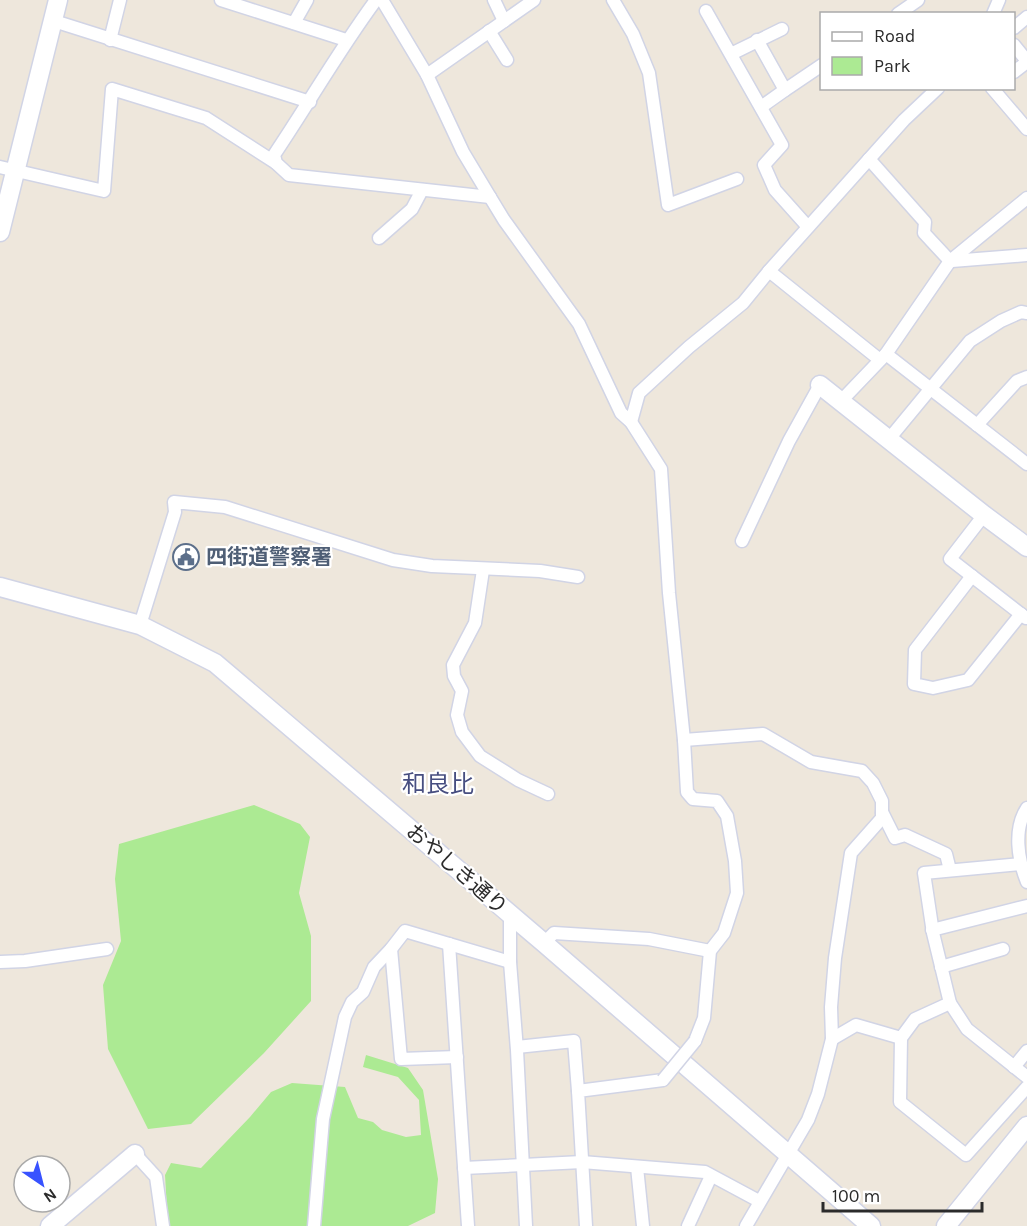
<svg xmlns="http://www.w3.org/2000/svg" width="1027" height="1226" font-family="Karla,'Noto Sans JP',sans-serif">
	<rect width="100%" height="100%" fill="#eee7dc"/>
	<!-- green -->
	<g fill="#acea93">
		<polygon points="254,805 300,824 310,837 299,893 311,936 311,1001 264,1053 191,1124 148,1129 108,1049 103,985 121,941 115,879 119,844"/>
		<polygon points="366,1055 408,1068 423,1090 438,1179 435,1213 408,1226 168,1226 165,1175 171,1163 201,1168 250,1117 271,1092 292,1083 345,1087 358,1118 373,1122 382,1130 406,1137 421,1135 419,1100 398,1077 363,1067"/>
	</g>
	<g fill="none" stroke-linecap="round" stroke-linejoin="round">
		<defs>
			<g id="street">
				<polyline points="221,0 346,40"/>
				<path d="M376,0C339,50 309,103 274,155L276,163L289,175L490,197"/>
				<polyline points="382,0 427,75 463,152 490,197 504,220 579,324 621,413 631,422 661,469 669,593 684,740 687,792 693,799 717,801 727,816 735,861 737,893 724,933 710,951 704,1018 695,1041"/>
				<polyline points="494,0 504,21"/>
				<polyline points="613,0 633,34 649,73 668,205 737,179"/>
				<polyline points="706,11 782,145 764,165 775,190 808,227"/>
				<polyline points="898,14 918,0"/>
				<polyline points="993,14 999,0"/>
				<polyline points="54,21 310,102"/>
				<polyline points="294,23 307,0"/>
				<polyline points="1014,28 1027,17"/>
				<polyline points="489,31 507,60"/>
				<polyline points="110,40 120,0"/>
				<polyline points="757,40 785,90 761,107"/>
				<polyline points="1014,45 1027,61"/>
				<polyline points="731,54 782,29"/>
				<polyline points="1014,72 1027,62"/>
				<polyline points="427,75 534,0"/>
				<polyline points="992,88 1027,129"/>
				<polyline points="785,90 822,65"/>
				<polyline points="869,159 925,222 924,233 950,261"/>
				<polyline points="0,167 104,191 112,89 206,118 276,163"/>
				<polyline points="379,238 412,209 422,190"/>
				<polyline points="952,261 1027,255"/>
				<polyline points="769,271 880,360"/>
				<polyline points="886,354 1027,464"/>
				<polyline points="841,401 886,354 950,261 1027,198"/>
				<polyline points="631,422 639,393 689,347 743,303 769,271 904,120 938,88"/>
				<polyline points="977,425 1017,381 1027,377"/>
				<polyline points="889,439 970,341 1001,321 1021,312 1027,313"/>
				<polyline points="984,515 950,559 1026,618"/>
				<polyline points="742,541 789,441 820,385"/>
				<polyline points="483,570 475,623 453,665 454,676 462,691 457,715 462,732 480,756 518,780 548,794"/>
				<polyline points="972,576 915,650 914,684 933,688 968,680 1021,614"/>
				<polyline points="140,625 175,512 174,502 225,507 393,560 432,566 540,571 578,577"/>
				<polyline points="684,740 763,734 811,762 862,771 873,783 882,801 882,818 851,853 835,958 831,1007 832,1039 818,1094 808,1120 746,1226"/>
				<path d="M1027,808C1013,829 1018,860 1027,882"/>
				<polyline points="882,812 895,838 905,835 946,854 950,870"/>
				<polyline points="1020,864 924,873 933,933 950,1003 967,1029 1027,1077"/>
				<polyline points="510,914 510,962 517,1050 526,1226"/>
				<polyline points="932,930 1027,906"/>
				<polyline points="544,943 554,933 649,939 710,951"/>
				<polyline points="449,944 468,1226"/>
				<polyline points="391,949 401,1059 457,1057"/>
				<polyline points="0,962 25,961 107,949"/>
				<polyline points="941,967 1003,949"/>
				<polyline points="950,1003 915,1019 901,1038 900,1102 966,1155 1027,1087"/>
				<polyline points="832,1039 856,1025 901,1038"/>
				<polyline points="517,1047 574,1041 578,1091"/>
				<polyline points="1014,1067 1027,1051"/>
				<polyline points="135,1154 156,1177 163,1226"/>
				<polyline points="637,1167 643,1226"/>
				<polyline points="464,1168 582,1162 705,1172 759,1201"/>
				<polyline points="314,1226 323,1119 345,1017 352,1002 363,992 374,967 391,949 405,931 510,962"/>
				<polyline points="586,1226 578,1091 663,1080"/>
				<polyline points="688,1226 711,1176"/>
			</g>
			<g id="secondary">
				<polyline points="0,232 58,0"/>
				<polyline points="820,385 984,515 1027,547"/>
				<polyline points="0,587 140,625 215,663 544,943 871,1226"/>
				<polyline points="50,1226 135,1154"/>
				<polyline points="946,1226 1027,1126"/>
			</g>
		</defs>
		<!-- street casing -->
		<use href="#street" stroke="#d1d4e5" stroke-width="15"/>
		<!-- secondary casing -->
		<use href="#secondary" stroke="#d1d4e5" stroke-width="21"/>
		<!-- street -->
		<use href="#street" stroke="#fff" stroke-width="12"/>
		<!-- secondary -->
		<use href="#secondary" stroke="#fff" stroke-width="18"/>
		<defs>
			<polyline id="street-bridge" points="663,1080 695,1041"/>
		</defs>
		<!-- street-bridge casing -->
		<use href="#street-bridge" stroke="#d1d4e5" stroke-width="15" stroke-linecap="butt"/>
		<!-- street-bridge -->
		<use href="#street-bridge" stroke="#fff" stroke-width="12"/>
	</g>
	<!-- icons -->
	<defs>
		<symbol id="civic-ring" viewBox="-11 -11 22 22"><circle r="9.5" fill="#fff" stroke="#5c6f8a" stroke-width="1.5"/><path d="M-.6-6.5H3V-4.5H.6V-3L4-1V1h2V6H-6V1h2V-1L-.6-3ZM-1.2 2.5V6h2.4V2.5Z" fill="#5c6f8a"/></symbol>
	</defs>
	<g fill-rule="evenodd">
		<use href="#civic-ring" x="171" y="542" width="30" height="30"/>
	</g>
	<g text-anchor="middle" stroke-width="4.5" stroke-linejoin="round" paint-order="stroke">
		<!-- service labels -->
		<g font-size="21" font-weight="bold" fill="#4e5e75" stroke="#fff" text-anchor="start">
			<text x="206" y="564">四街道警察署</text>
		</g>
		<!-- street labels -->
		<g font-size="21" fill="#2b2b2b" stroke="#fff">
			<text transform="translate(457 869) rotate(41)" y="7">おやしき通り</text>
		</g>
		<!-- quarter labels -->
		<g font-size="24" fill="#474e80" stroke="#fff">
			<text x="438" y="792">和良比</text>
		</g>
	</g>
	<!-- legend -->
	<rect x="820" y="12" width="195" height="78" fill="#ffffff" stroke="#aaaaaa" stroke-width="1.5"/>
	<rect x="832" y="32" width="30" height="9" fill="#ffffff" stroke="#aaaaaa" stroke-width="1.5"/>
	<text x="874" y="42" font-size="18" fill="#2b2b2b">Road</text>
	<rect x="832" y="57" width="30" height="18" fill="#acea93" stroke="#aaaaaa" stroke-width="1.5"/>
	<text x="874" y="72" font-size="18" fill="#2b2b2b">Park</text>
	<!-- north arrow -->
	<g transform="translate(42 1184) rotate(145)"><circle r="28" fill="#ffffff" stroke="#aaaaaa" stroke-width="1.5"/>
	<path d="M0-4.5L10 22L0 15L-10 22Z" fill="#3852ff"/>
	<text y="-9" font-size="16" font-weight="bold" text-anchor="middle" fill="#2b2b2b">N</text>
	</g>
	<!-- scale -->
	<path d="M823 1202v9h159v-9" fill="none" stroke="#2b2b2b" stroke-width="3"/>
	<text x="832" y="1202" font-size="18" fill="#2b2b2b" stroke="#ffffff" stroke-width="4.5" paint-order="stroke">100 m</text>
</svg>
